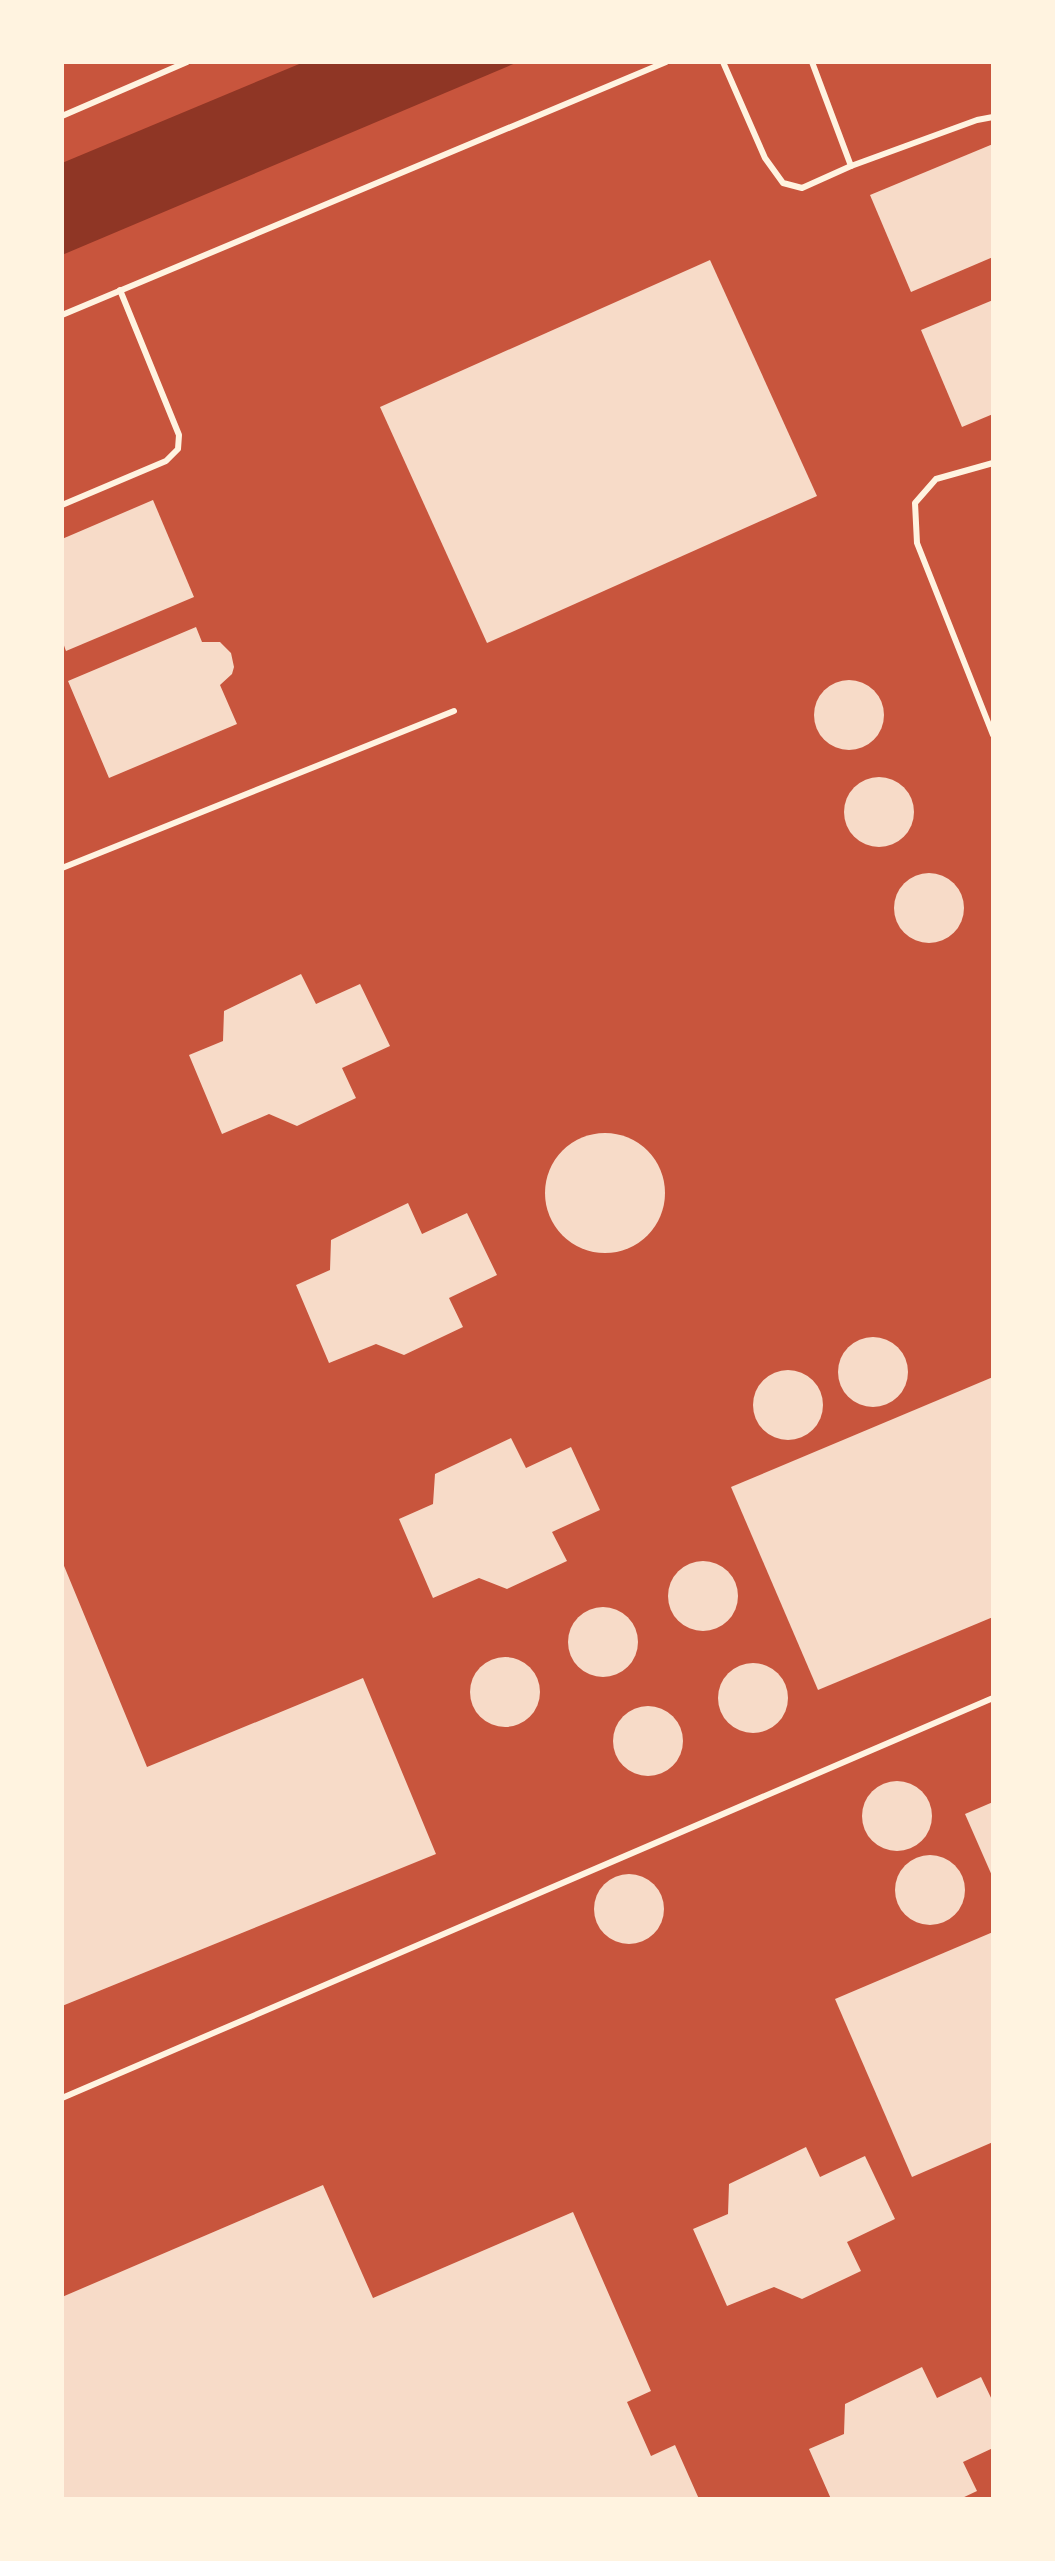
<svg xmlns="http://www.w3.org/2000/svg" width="1055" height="2561" font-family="Signika,sans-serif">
	<rect width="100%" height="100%" fill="#c8553d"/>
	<!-- water -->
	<polygon fill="#8f3625" points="304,62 518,62 62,255 62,163"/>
	<!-- building -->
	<g fill="#f7dbc8">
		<polygon points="993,144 993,257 911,292 870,195"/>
		<polygon points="710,260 817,496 487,643 380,407"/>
		<polygon points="993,300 993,414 962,427 921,330"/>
		<polygon points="153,500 194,597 66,651 62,640 62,539"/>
		<polygon points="196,627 202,642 220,642 231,653 234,667 232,674 220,685 237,724 109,778 68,681"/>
		<circle cx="849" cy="715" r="35"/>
		<circle cx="879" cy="812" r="35"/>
		<circle cx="929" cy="908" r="35"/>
		<polygon points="301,974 316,1004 360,984 390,1046 342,1068 356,1098 297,1126 269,1114 222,1134 189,1055 223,1041 224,1011"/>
		<circle cx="605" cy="1193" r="60"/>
		<polygon points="408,1203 422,1234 467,1213 497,1275 449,1298 463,1327 404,1355 376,1344 329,1363 296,1285 330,1270 331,1240"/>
		<circle cx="873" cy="1372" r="35"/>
		<circle cx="788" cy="1405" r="35"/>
		<polygon points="993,1377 993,1617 818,1690 731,1487"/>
		<polygon points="511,1438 526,1468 571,1447 600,1510 552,1532 567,1561 507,1589 479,1578 433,1598 399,1519 433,1504 435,1474"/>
		<polygon points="62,1561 147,1767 363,1678 436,1854 62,2006"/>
		<circle cx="703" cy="1596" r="35"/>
		<circle cx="603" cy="1642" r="35"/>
		<circle cx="505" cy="1692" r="35"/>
		<circle cx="753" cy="1698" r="35"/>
		<circle cx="648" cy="1741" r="35"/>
		<circle cx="897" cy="1816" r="35"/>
		<polygon points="993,1802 993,1878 965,1814"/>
		<circle cx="930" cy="1890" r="35"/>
		<circle cx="629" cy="1909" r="35"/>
		<polygon points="993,1932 993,2142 912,2177 835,1999"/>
		<polygon points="806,2147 820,2177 865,2156 895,2219 847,2242 861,2271 802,2299 774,2287 727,2306 693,2229 728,2214 729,2184"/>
		<polygon points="323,2185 373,2298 573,2212 651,2391 627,2402 651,2456 675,2445 699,2499 62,2499 62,2297"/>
		<polygon points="922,2367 937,2398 981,2377 993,2402 993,2448 963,2462 977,2491 960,2499 831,2499 809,2449 844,2434 845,2404"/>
	</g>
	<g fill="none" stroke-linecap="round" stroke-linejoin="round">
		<!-- service -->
		<g stroke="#fff3e0" stroke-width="6">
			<polyline points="723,62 765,158 783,183 802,188 851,166 977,120 993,117"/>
			<polyline points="812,62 851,166"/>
			<polyline points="62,116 187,62"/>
			<polyline points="62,315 666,62"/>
			<polyline points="993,463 936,479 915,503 917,543 993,735"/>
			<polyline points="62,505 166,461 178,449 179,435 120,290"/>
			<polyline points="62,868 454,711"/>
			<polyline points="62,2098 993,1698"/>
		</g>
	</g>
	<!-- border -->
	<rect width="1055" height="2561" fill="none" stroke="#fff3e0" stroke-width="128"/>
</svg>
